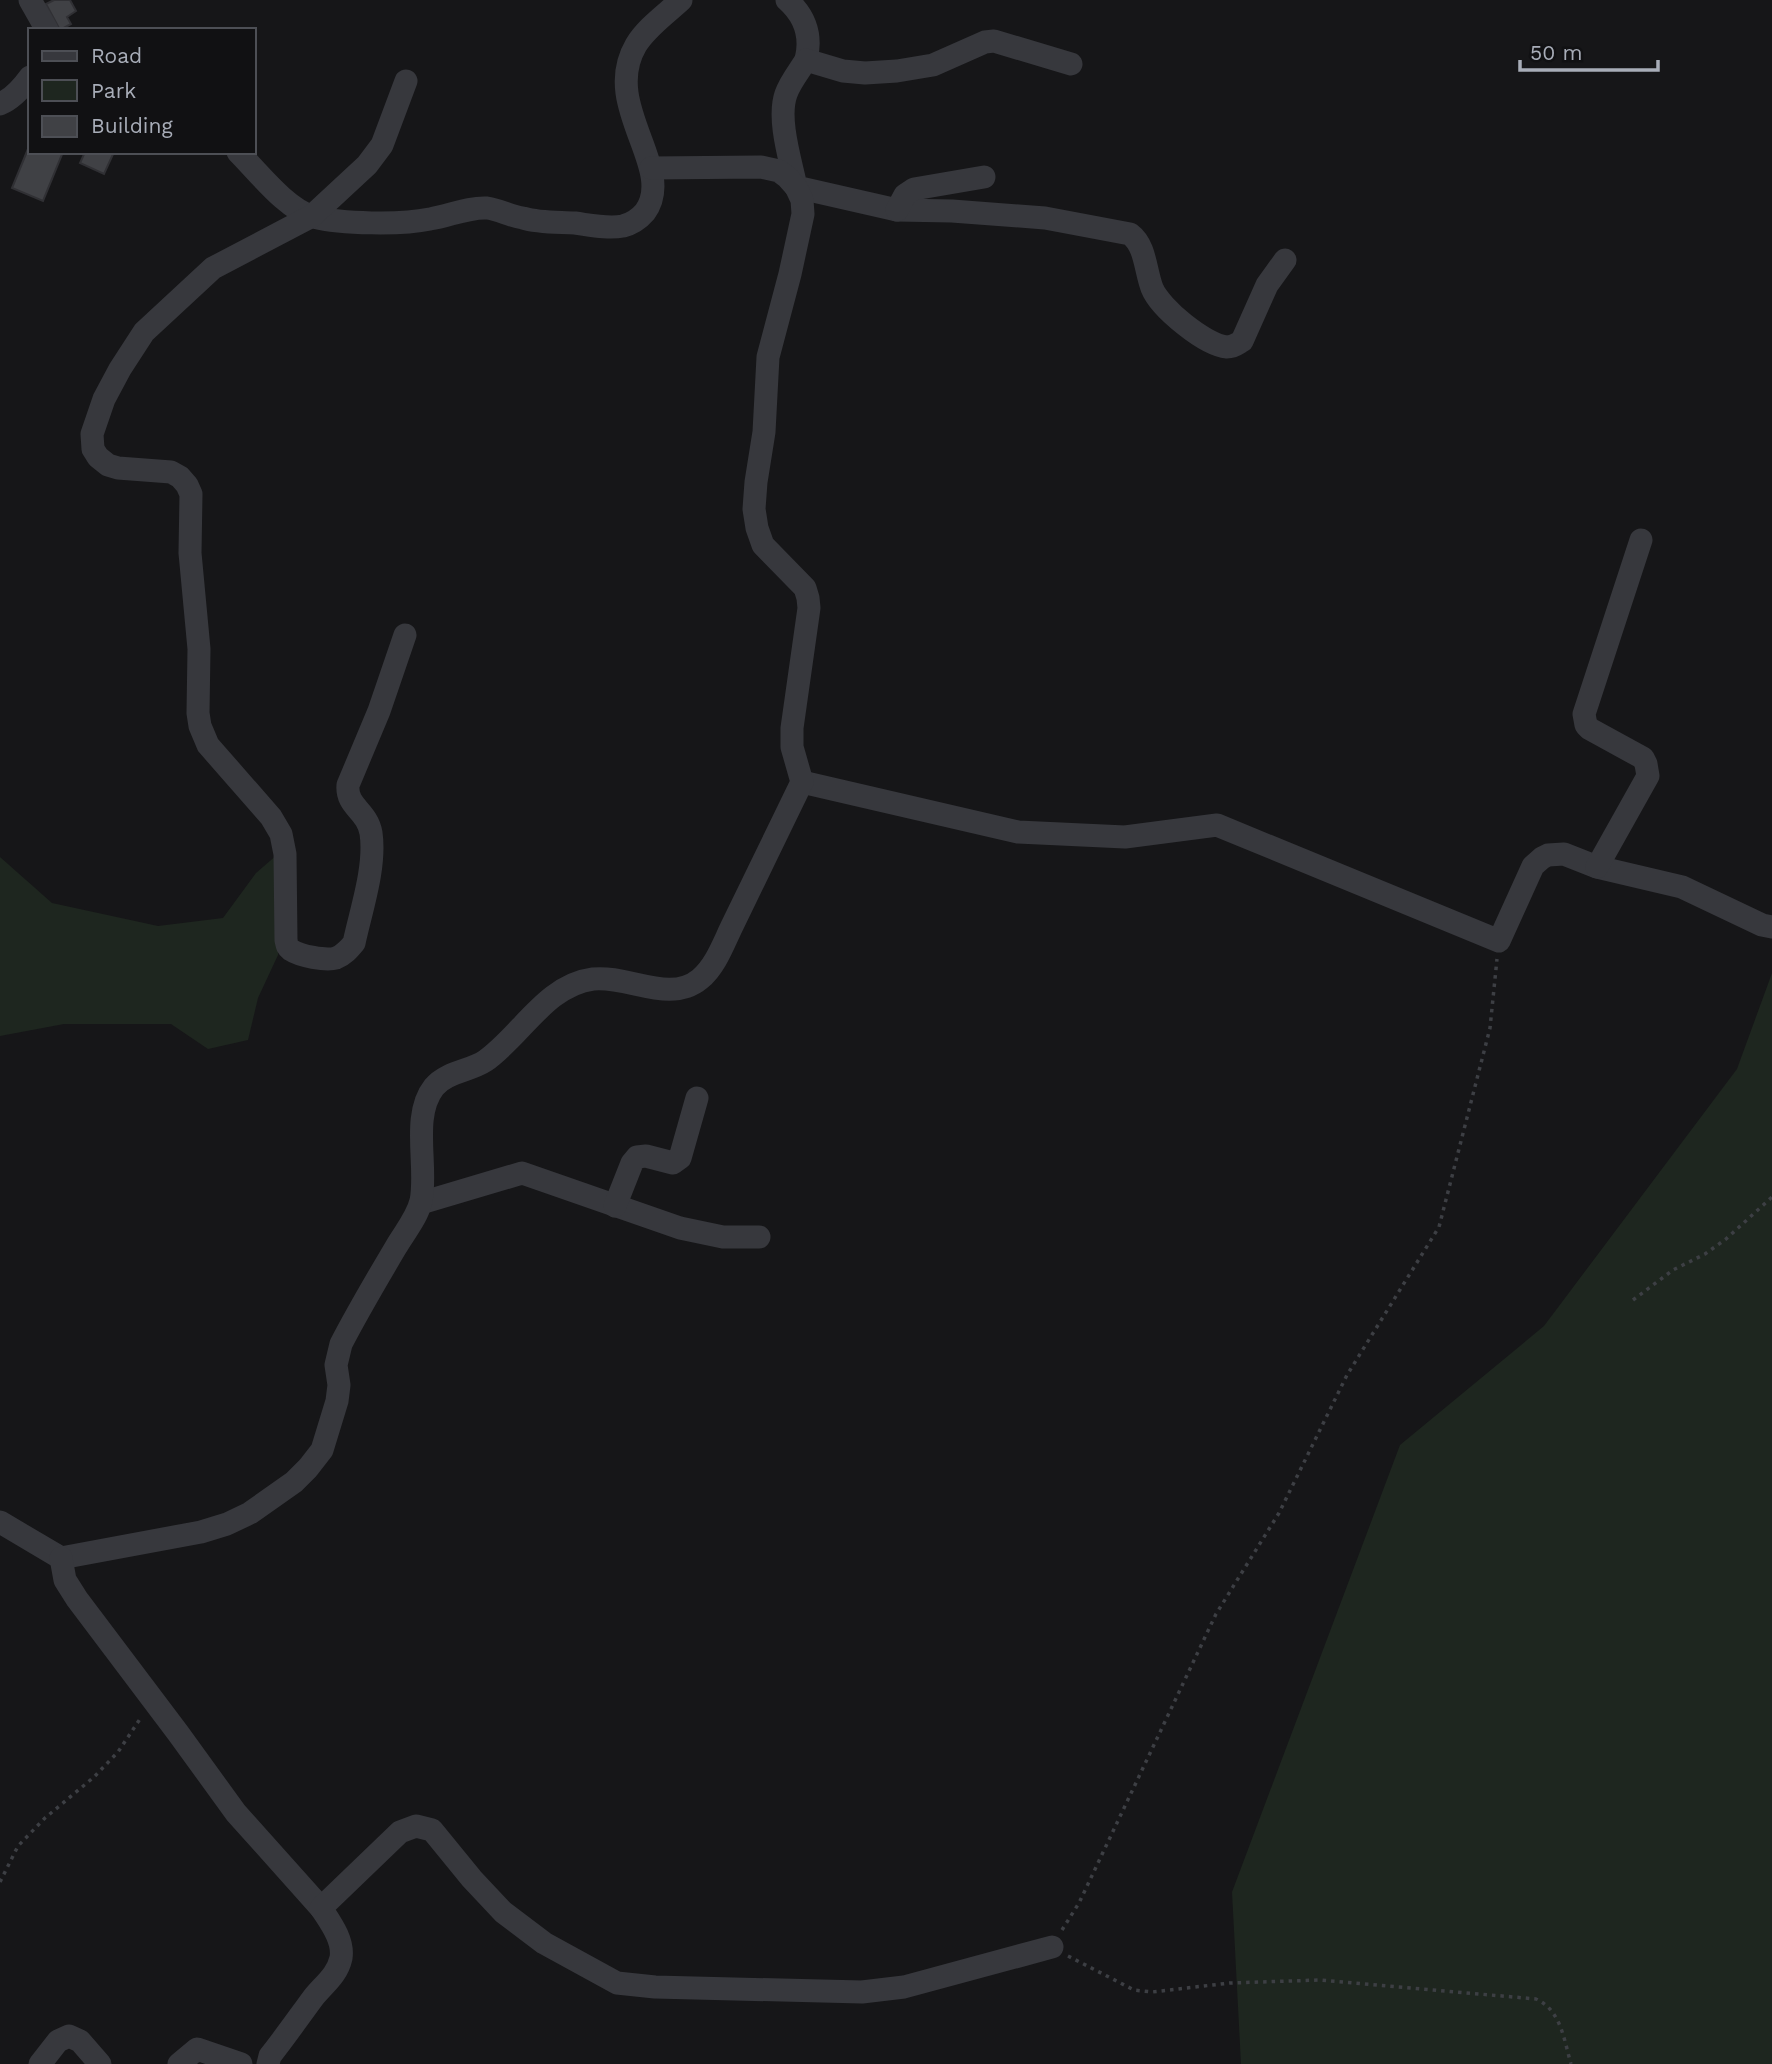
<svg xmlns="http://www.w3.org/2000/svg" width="1772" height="2064" font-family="'Work Sans',sans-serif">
	<rect width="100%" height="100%" fill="#161618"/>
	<!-- green -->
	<g fill="#1e261f">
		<polygon points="278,854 278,955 258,998 248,1040 208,1049 171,1024 64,1024 0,1036 0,857 52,903 158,926 223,918 256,873"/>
		<polygon points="1772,973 1772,2064 1241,2064 1232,1892 1400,1445 1544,1326 1737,1069"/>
	</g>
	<!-- building -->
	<g fill="#404145" stroke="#303034" stroke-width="2">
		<polygon points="54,0 70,0 76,11 67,17 71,24 60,30 46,4"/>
		<polygon points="30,144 30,152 63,152 43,201 12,188"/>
		<polygon points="85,152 114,152 104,174 80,163"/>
	</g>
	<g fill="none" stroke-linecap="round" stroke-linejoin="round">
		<!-- path -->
		<g stroke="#3d3f44" stroke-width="3.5" stroke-dasharray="3.5 5" stroke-linecap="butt">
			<polyline points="1633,1300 1673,1270 1705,1254 1726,1239 1772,1197"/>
			<polyline points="0,1882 18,1846 45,1818 94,1777 118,1752 142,1716"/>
			<polyline points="1062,1930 1079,1903 1216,1614 1279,1513 1347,1375 1439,1227 1490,1028 1497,959"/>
			<path d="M1068,1956L1134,1990L1152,1992L1230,1983L1320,1980L1536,1999C1561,2010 1564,2040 1571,2064"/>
		</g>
		<!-- minor -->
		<g stroke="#37383d" stroke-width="23">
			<polyline points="30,0 47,30"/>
			<path d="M787,0C805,16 812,36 806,60"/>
			<path d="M1071,64L994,41L985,42L933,65L897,71L865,73L843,71L806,60C800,70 790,82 786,94C777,119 791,162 796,187L897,210L952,211L1045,218L1130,234C1146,246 1145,270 1152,288C1160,308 1205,345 1227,347C1234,347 1237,344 1242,341L1267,285L1285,260"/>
			<path d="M0,104C12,99 22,88 30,77"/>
			<path d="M238,152C258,172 287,210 314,217C341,224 402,225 430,219C449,216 468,207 487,208C500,210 510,216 523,218C539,223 558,222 575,223C590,225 608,229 623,226C631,224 639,219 645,212C677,168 600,106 636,45C646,28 666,14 681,0"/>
			<polyline points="897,210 905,195 914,189 984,177"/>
			<path d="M405,635L379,711L348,785C346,807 367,810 371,833C376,867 361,910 354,943C349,949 344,955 336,958C326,961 300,956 291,950C287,947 287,945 286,940L285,854L281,834L271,817L208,745L200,726L198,713L199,649L190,553L191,494L187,485L180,477L171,472L118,468L108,465L98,457L93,449L92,434L104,399L120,369L144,332L213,268L312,216L367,165L382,145L406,81"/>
			<polyline points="802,782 1018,832 1125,837 1217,825 1499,941 1533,866 1542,858 1548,855 1564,854 1597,867 1682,887 1762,925 1772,927"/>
			<polyline points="1597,867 1648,776 1646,764 1643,758 1590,729 1586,725 1584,714 1641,540"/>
			<polyline points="421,1203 522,1173 680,1228 723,1237 759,1237"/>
			<polyline points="615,1206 632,1163 637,1157 646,1156 673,1163 680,1158 697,1098"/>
			<path d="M0,1522L61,1558L201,1532L227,1524L250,1513L294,1482L308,1468L322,1450L337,1401L339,1385L336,1365L341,1344C358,1311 377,1279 396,1247C404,1233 417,1218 421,1201C428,1167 411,1116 434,1087C446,1072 470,1071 485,1061C521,1036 546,985 593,979C628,975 670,1004 700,979C716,966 724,942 733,924C756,877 779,829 802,782L792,747V728L809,608L808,598L805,588L763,545L757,528L754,509L756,482L764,432L768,357L790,274L803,214L802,200L796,187L787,177L779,171L761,167L651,168"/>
			<polyline points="61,1558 65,1580 77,1599 178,1733 236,1813 321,1908"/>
			<polyline points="40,2064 58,2041 69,2036 80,2041 100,2064"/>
			<polyline points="179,2064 197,2049 241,2064"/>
			<path d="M268,2064L270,2056C285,2037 299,2017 313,1998C323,1985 337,1976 341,1958C344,1940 330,1922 321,1908L400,1832L416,1826L432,1830L472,1879L503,1912L544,1943L617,1983L655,1987L862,1992L904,1987L1052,1947"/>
		</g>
	</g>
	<!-- legend -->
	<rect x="28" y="28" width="228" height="126" fill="#111113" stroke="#4d4f55" stroke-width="2"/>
	<rect x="42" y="51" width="35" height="10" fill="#37383d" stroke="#4d4f55" stroke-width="2"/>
	<text x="91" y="63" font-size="21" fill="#a8adb8">Road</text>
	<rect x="42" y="80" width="35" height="21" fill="#1e261f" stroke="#4d4f55" stroke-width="2"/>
	<text x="91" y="98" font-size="21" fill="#a8adb8">Park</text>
	<rect x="42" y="116" width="35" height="21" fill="#404145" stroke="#4d4f55" stroke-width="2"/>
	<text x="91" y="133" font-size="21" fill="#a8adb8">Building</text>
	<!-- scale -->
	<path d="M1520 60v10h138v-10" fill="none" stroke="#a8adb8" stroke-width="3.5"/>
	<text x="1530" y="60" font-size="21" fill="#a8adb8" stroke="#111113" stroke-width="5" paint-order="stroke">50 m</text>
</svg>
